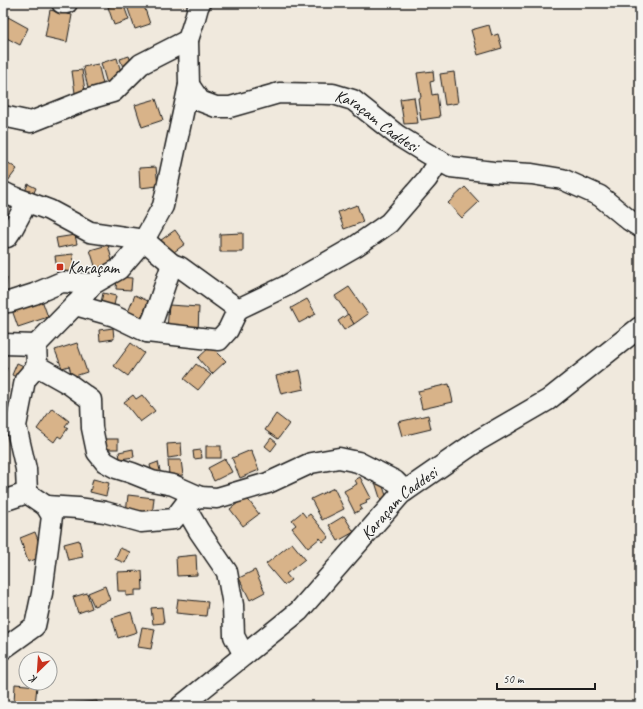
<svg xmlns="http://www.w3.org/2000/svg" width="643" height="709" font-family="Caveat,sans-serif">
	<rect width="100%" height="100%" fill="#f0e9dd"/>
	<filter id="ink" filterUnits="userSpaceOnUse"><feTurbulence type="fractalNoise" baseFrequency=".025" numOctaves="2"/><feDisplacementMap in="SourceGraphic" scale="8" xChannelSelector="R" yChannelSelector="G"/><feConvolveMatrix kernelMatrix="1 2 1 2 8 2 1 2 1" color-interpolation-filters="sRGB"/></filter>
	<g filter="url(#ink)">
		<!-- building -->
		<g fill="#d8b389" stroke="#1c1c1c">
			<polygon points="121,3 123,3 129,20 114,25 108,7"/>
			<polygon points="126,3 143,3 150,24 135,29"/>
			<polygon points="50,10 72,15 67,42 45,37"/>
			<polygon points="8,17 28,28 20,45 3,36 3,26"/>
			<polygon points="489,25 492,36 498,34 502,48 478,55 471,30"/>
			<polygon points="129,56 133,67 124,70 120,59"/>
			<polygon points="117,58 123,79 107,84 101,63"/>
			<polygon points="98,64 104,88 89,92 83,67"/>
			<polygon points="82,70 85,91 75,93 72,71"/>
			<polygon points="433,71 434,81 430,82 432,95 437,94 440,117 421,120 418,98 421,97 417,73"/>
			<polygon points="454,72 458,103 445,105 440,74"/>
			<polygon points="414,97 418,123 404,124 400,99"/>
			<polygon points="156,99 163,120 142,127 135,105"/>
			<polygon points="3,159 17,169 8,181 3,177"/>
			<polygon points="156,167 158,186 140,188 139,168"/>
			<polygon points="28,184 36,188 32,197 24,194"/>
			<polygon points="465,187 479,202 462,218 448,203"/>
			<polygon points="357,205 363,222 344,229 338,212"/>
			<polygon points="175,230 185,244 167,257 157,243"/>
			<polygon points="243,233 243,252 220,252 220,234"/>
			<polygon points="75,235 77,244 58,248 56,238"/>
			<polygon points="108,245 113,264 96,269 90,250"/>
			<polygon points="73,254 75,276 58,278 55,256"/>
			<polygon points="3,277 7,278 4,299 3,299"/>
			<polygon points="117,277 132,278 131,290 116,289"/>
			<polygon points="349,287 368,314 354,324 335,296"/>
			<polygon points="103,293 116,296 113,310 100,307"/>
			<polygon points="135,295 148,301 142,317 128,312"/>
			<polygon points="307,299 316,314 299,323 291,308"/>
			<polygon points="42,300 48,317 18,327 12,310"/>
			<polygon points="169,305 199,307 198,331 167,329"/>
			<polygon points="348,314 354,324 344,330 338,321"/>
			<polygon points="113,328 114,339 100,341 99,330"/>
			<polygon points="77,343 87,372 72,377 69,366 62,368 55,350"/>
			<polygon points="131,343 144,353 128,376 114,366"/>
			<polygon points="211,346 226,361 212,374 198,358"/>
			<polygon points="17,363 28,368 22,380 12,375"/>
			<polygon points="196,364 211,375 198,390 184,379"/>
			<polygon points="3,366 7,368 4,376 3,375"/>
			<polygon points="300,370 304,389 281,394 276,376"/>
			<polygon points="449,384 453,402 422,409 418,391"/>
			<polygon points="133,395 136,399 142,395 155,411 140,422 124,402"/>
			<polygon points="52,408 69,421 65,426 68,428 61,438 58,436 54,442 37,429"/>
			<polygon points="276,414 289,424 278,439 265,430"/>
			<polygon points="428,415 431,429 402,436 398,422"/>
			<polygon points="271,438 277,443 271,451 265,446"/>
			<rect x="101" y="439" width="17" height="10"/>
			<polygon points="181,443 182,456 168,458 167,444"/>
			<rect x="206" y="446" width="15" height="12"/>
			<polygon points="133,449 134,457 120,459 119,452"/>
			<polygon points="201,450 202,458 194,459 193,451"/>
			<polygon points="251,450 259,470 240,478 232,458"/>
			<polygon points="225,459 232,472 214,481 208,468"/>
			<polygon points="168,460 181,460 183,475 169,476"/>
			<polygon points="158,462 161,475 153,477 150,465"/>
			<polygon points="360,477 371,498 366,500 367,503 360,506 362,509 355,513 344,491 357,484 355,480"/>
			<polygon points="93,479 109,483 106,496 90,492"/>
			<polygon points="381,480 389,505 383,507 375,482"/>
			<polygon points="334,488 344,509 322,520 311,499"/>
			<polygon points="128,495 154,498 152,516 126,513"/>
			<polygon points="246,497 259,514 243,526 230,509"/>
			<polygon points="302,512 306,517 310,514 329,537 323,542 320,538 308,548 292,528 296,525 292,520"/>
			<polygon points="344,516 354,532 338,541 329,525"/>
			<polygon points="35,532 44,556 28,562 20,538"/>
			<polygon points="79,540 83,557 68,560 64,544"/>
			<polygon points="292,543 305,559 286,574 291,580 284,585 266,564"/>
			<polygon points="120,548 130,552 125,563 115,559"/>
			<polygon points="196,555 197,575 177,576 176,557"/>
			<polygon points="255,570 265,592 250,600 239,578"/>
			<polygon points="142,571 143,590 135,590 135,595 126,596 126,591 118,591 117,572"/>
			<polygon points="105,586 110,600 94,606 88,593"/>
			<polygon points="87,593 92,608 78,613 73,597"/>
			<polygon points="178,599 208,602 206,616 176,613"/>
			<polygon points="162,607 164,623 153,624 151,608"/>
			<polygon points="131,612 137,632 118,638 112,618"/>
			<polygon points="142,627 155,629 151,649 138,647"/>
			<polygon points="15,684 37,686 35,705 14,704"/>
			<polygon points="97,701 97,706 75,706 75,703"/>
		</g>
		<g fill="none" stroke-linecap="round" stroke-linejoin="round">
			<defs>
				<g id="minor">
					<polyline points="62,3 67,3"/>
					<path id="s1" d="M189,85L200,101L216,107H230L279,93L333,94L353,100L397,135L426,153L451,167L493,172L532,174L562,179L600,196L629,220L640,227"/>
					<polyline points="3,116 31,122 89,99 113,92 141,64 188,40"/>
					<polyline points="3,192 9,195 49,210 90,232 144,240 172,264 180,267 238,309"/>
					<polyline points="3,237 7,237 13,228 27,202"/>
					<polyline points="3,303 9,302 34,294 62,282 93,284"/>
					<polyline points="75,305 79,301 93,284 119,269 144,240 163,206 189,85 188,40 195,18 198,7 200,3"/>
					<polyline points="147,332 219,340 228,330 238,309 286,286 356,246 389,223 427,179 439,160"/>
					<polyline points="3,344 36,345 37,366 69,384 91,400 92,428 97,452 105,462 116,468 132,473 152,481 173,485 200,497"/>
					<polyline points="36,345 75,305 114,316 147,332 154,317 172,264"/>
					<polyline points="37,366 25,380 16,426 26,469 27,493 46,506"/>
					<polyline points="3,501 27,493"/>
					<polyline points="187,502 188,512 199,531 227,572 233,605 234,636 244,655"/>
					<polyline points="3,649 35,626 42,593 52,516 46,506 78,508 105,512 141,522 174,519 187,502 200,497 217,498 268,483 311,463 339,458 358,462 395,481 405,491"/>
					<path id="s2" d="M181,706L299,611L401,494L479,440L548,400L640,327"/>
				</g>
			</defs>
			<!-- minor casing -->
			<use href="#minor" stroke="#1c1c1c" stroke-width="23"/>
			<!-- minor -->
			<use href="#minor" stroke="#f6f6f2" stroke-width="20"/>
		</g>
	</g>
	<!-- markers -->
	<rect fill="#c8321e" stroke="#f6f6f2" stroke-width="1.5" x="56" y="263" width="8" height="8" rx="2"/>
	<g text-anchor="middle" stroke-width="3" stroke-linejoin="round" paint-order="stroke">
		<!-- street labels -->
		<g font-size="17" fill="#1c1c1c" stroke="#f6f6f2">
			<text dy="6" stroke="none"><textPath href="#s1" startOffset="207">Karaçam Caddesi</textPath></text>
			<text dy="6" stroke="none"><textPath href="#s2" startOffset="299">Karaçam Caddesi</textPath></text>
		</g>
		<!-- poi labels -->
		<g font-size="17" fill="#1c1c1c" stroke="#f6f6f2" text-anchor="start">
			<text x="68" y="273">Karaçam</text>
		</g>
	</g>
	<!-- margin -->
	<rect width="643" height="709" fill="none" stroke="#f6f6f2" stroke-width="16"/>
	<rect x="8" y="8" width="627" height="693" fill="none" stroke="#1c1c1c" stroke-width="1.5" filter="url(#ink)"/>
	<!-- north arrow -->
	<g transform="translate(38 671) rotate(205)"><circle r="19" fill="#f6f6f2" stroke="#9f9f9c"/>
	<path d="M0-3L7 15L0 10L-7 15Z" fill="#c8321e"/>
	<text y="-6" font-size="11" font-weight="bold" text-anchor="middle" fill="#1c1c1c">K</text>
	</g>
	<!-- scale -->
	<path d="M497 683v6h98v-6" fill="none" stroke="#1c1c1c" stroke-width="2"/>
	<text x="503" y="683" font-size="12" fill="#1c1c1c" stroke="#f6f6f2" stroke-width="3" paint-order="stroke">50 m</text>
</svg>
